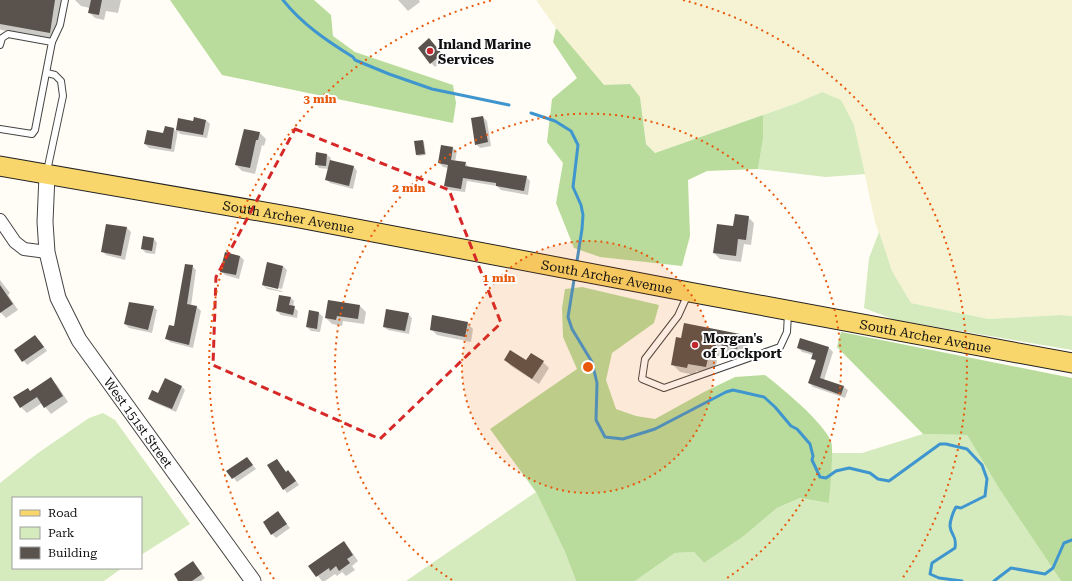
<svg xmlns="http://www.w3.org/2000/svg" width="1072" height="581" font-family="'Roboto Serif',serif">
	<rect width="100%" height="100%" fill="#fffdf5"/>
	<!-- farmland -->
	<polygon fill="#f6f3d4" points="536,0 1072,0 1072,316 1060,315 989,319 911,303 892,271 875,222 854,125 822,92 797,103 655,153 646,144 640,97 630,84 604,86 556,28"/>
	<!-- green -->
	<g fill="#d5ebbd">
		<polygon points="822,92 841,100 854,125 865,174 826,177 758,169 763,139 763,115 797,103"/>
		<polygon points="879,232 892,271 911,303 989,319 1060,315 1072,316 1072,350 895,320 864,308 869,258"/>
		<polygon points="103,413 115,420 190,524 141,555 141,498 13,498 13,568 122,568 104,581 0,581 0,483 38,453 89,418"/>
		<polygon points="923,434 967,435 1000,490 1061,581 635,581 675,553 694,552 704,563 744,536 777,508 800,498 829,503 832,453 862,453"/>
		<polygon points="536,492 565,552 576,581 406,581"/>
	</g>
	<!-- forest -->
	<g fill="#b9dc9c">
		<polygon points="170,0 314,0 331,15 333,36 355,52 453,85 456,103 453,123 222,75"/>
		<polygon points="556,28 604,85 630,84 640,97 646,144 655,153 763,115 763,139 758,169 707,171 688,180 690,236 682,266 600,257 574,248 556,203 563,163 547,142 552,99 577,78 553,42"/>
		<path d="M582,287L659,305L654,323L612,353L606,380L616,409L636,416L655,419L704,392L735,377L765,375C783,389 822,421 831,441C834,448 830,492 829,503L800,498L777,508L744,536L704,563L694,552L675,553L635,581H576L565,552L536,492L490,429L577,369L563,337L562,308L565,289Z"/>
		<polygon points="841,332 1072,378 1072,581 1061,581 1000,490 967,435 923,434 837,347"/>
	</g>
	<!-- shadow -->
	<g fill="#0003">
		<polygon points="0,0 64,0 57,40 1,30 0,29"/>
		<polygon points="75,0 121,0 118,13 106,11 104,20 95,18 89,12 90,8 81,6"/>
		<polygon points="398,0 419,0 420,2 408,11"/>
		<polygon points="433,43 445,58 435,67 431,63"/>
		<polygon points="483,117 487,121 491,146 480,148 476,144"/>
		<polygon points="178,119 194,122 206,120 210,124 207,138 180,134 178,131 174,152 149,148 145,144 174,129 176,131"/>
		<polygon points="260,133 266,139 264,146 262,145 255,174 242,171 236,165"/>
		<polygon points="423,141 424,142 426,155 418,156 417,154"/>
		<polygon points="453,148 457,151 455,162 465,163 470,168 526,177 530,181 528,195 501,190 497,186 467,181 465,192 449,190 445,186 448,168 443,167 439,163"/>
		<polygon points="327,155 331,158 330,161 354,167 357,171 353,189 330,183 326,179 329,169 319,168 316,164"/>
		<polygon points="748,217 754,223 751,245 744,244 741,262 720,259 714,253 734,227"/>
		<polygon points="107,225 127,228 131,232 125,260 106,255 102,251"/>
		<polygon points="154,239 157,243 155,254 146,253 142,249"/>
		<polygon points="240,256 244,260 239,279 225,275 221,271"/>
		<polygon points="192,266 196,270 191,306 197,307 201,311 193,348 170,342 167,339 175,327"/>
		<polygon points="283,266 287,270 282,289 266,285 266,287 282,291 282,292 267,289 263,285"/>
		<polygon points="0,280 10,293 8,295 18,310 6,318 0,312"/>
		<polygon points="290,297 294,301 293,307 298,311 297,318 281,315 277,311"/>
		<polygon points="360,306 366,312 364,324 343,321 342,326 332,324 326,318"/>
		<polygon points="153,307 157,310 152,333 129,328 125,324"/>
		<polygon points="310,312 319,313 323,317 320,332 311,331 307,327"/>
		<polygon points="408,314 412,318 409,334 388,330 384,327"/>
		<polygon points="467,323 473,329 471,342 437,335 431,329"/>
		<polygon points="684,324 740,335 748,343 745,356 724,352 722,357 718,356 714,375 696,371 695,375 680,372 672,364 682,339"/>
		<polygon points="801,339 829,348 833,352 824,380 844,387 848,390 845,398 813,387 809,383 816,362 812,358 813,355 802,352 798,348"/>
		<polygon points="39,340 47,351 27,365 16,351"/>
		<polygon points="505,360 543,362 549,368 539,384 511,366"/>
		<polygon points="51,379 57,385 68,402 51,414 42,403 27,413 21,407 31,392"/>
		<polygon points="182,387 185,390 176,412 153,402 150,399"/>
		<polygon points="277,460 286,472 288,471 292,475 299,485 287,493 268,466"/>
		<polygon points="250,462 256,469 237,482 228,471"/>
		<polygon points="278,513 290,528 276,538 272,534"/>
		<polygon points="344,543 349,548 358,561 352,566 355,570 346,576 342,572 337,576 335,574 325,581 322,581 310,566"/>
		<polygon points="193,562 205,578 201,581 179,581"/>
	</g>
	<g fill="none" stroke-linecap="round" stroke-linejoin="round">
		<!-- stream -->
		<g stroke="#3f96cf" stroke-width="3">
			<path d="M283,0C302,24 327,41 353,57L355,60L389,74L432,89L509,105"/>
			<polyline points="531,113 555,121 571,131 578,145 573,187 581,205 583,215 582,229 577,261"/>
			<path d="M574,280L568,317L572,329L592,362L597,383L596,420L605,437L623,439L655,429L726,392L733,390L764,397L775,407L791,426L797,429L810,444L813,456L812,460L820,477L826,478L836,471L849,468L870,473L878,479L889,481L940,444H946L967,449L982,465L987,479L985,496L961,508L956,507C953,512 950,521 950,526C951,536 957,535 955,548L932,563L930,574L939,578L962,581"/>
			<polyline points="994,581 1011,568 1045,574 1053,568 1064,543 1072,540"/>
		</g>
	</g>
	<!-- building -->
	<g fill="#5a524d">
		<polygon points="0,0 55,0 50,33 0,24"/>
		<polygon points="91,0 102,0 99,15 88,13"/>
		<polygon points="429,38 442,54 430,64 418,48"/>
		<polygon points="483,116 488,142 475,145 471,118"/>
		<polygon points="194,117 206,120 203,135 176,130 178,118 193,121"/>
		<polygon points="165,126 174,128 171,149 144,144 147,130 163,133"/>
		<polygon points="244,129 260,132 258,140 256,140 250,168 235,165"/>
		<polygon points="423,140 425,154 416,155 414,141"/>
		<polygon points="441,145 453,147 451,160 466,162 465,166 527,176 524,191 496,186 496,183 463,178 461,189 444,186 448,165 438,163"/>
		<polygon points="316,152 327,154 326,166 315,165"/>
		<polygon points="330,160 354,166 349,186 325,180"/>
		<polygon points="735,214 749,216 746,240 738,239 736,256 713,253 717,224 733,226"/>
		<polygon points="106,224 127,227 121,256 101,252"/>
		<polygon points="143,236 154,238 152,251 141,249"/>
		<polygon points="225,252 240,256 236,275 220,272"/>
		<polygon points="267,262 283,266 278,289 262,285"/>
		<polygon points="185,264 193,265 187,304 197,306 189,345 165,339 169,325 174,326"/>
		<polygon points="0,285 13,304 0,313"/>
		<polygon points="279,295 291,297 289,305 295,306 293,315 276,311"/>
		<polygon points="328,300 360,305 358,319 337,316 336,320 325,318"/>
		<polygon points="129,302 154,306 148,330 124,324"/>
		<polygon points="386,309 409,313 405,331 383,327"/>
		<polygon points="309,310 319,312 317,329 306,327"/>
		<polygon points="432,315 468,322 465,337 430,330"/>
		<polygon points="684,323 740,334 737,349 716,344 715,350 710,349 706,367 688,364 687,368 671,365 676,337 681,338"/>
		<polygon points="35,335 44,347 22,362 14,350"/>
		<polygon points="800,338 829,347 820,378 844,386 841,395 808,383 816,360 811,359 813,353 797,348"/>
		<polygon points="510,350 526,360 531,353 544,361 532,379 504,360"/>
		<polygon points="51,377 63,396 44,408 37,397 20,408 13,397 28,388 30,391"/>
		<polygon points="165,378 182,386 172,409 148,399 152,390 158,393"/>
		<polygon points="247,457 253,465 232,479 226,471"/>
		<polygon points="277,459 286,472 288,470 296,481 283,490 267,465"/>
		<polygon points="278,511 287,524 271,535 263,522"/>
		<polygon points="344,541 353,555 347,559 350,563 339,571 336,566 330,571 329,568 316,577 308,566"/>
		<polygon points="193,561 202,574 192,581 178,581 174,574"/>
	</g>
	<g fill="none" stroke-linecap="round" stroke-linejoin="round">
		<defs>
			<g id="service">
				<polyline points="52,42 60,25 65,0"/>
				<polyline points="0,45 2,38 8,34 52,42 35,130 32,134 0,129"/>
				<polyline points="47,73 55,75 61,81 63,96 47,171"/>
				<polyline points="688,294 678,316 645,359 642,379 664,388 780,347 787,332 788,313"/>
			</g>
			<polyline id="minor" points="0,220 15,242 24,249 47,252"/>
			<g id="tertiary">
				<path id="s1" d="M47,175L45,222L47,252L58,298L79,340L253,581"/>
			</g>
			<g id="primary">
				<path id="s2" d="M0,166L299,218L689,292L1072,363"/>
			</g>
		</defs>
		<!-- service casing -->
		<use href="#service" stroke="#444" stroke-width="8"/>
		<!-- minor casing -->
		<use href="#minor" stroke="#444" stroke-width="14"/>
		<!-- tertiary casing -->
		<use href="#tertiary" stroke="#444" stroke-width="17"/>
		<!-- primary casing -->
		<use href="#primary" stroke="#222" stroke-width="21"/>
		<!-- service -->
		<use href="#service" stroke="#fff" stroke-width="6"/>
		<!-- minor -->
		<use href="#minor" stroke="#fff" stroke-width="12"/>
		<!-- tertiary -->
		<use href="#tertiary" stroke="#fff" stroke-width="15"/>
		<!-- primary -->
		<use href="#primary" stroke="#f9d66b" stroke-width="19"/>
	</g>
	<!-- marked area -->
	<path fill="none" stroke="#d62828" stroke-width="3" stroke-dasharray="8 5" stroke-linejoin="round" d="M295,129L449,190L501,323L380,439L213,365L216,277Z"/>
	<!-- distance rings -->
	<circle cx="588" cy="367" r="126" fill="#e8590c" fill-opacity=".12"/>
	<g fill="none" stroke="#e8590c" stroke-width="2" stroke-dasharray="2 4">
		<circle cx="588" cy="367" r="126"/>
		<path d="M452 580A253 253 0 1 1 724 580"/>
		<path d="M274 579A379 379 0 0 1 493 0M683 0A379 379 0 0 1 902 579"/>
	</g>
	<!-- markers -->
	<g fill="#c4262e" stroke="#fff" stroke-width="1.5">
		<circle cx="430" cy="51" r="4"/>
		<circle cx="695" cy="345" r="4"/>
	</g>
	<g text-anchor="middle" stroke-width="4" stroke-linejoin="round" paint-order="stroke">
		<!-- poi labels -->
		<g font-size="13" font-weight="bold" fill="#111" stroke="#fff" text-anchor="start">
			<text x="438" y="49">Inland Marine<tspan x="438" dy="15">Services</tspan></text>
			<text x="703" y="343">Morgan's<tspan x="703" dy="15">of Lockport</tspan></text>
		</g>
		<!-- street labels -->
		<g font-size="13" fill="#111" stroke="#fff">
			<text dy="5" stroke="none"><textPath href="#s2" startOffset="293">South Archer Avenue</textPath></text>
			<text dy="5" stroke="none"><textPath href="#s2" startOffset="617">South Archer Avenue</textPath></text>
			<text dy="5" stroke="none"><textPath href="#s2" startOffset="941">South Archer Avenue</textPath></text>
			<text dy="5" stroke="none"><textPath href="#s1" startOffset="273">West 151st Street</textPath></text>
		</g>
	</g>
	<circle cx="588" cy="367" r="6" fill="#e8590c" stroke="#fff" stroke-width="2"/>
	<g font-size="12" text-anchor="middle" font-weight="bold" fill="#e8590c" stroke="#fff" stroke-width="4" stroke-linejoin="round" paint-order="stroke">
		<text x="320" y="103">3 min</text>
		<text x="409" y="192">2 min</text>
		<text x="499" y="282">1 min</text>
	</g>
	<!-- legend -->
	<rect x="12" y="497" width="130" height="72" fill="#ffffff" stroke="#a0a0a0"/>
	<rect x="20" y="510" width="20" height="6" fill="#f9d66b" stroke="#a0a0a0"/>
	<text x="48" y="517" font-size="12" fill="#111111">Road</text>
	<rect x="20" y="527" width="20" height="12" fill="#d5ebbd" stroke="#a0a0a0"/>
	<text x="48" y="537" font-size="12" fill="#111111">Park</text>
	<rect x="20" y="547" width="20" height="12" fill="#5a524d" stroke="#a0a0a0"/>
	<text x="48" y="557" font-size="12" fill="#111111">Building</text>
</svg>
